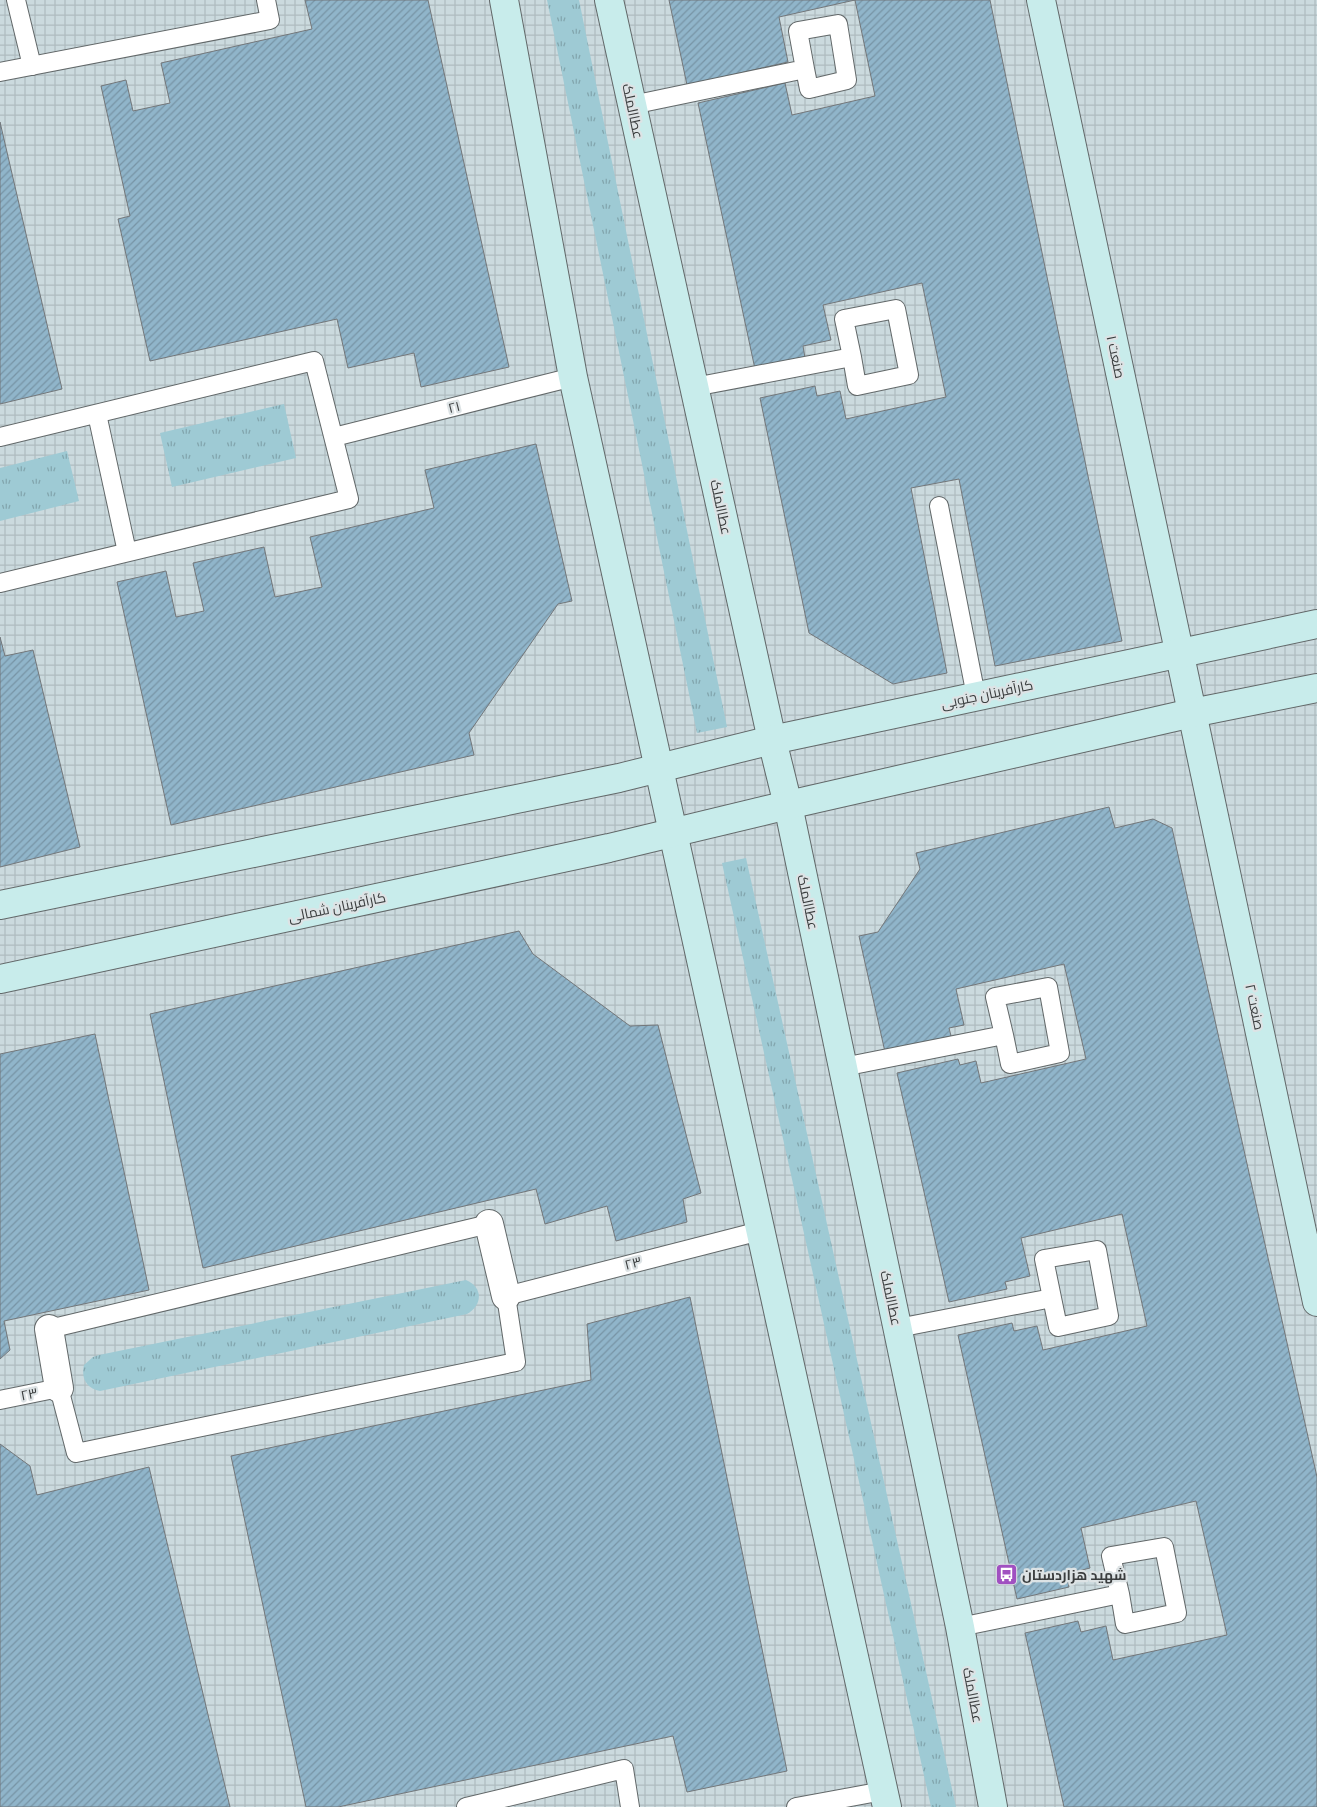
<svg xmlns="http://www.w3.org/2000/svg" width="1317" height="1807" font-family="'IBM Plex Sans',Cairo,sans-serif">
	<defs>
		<pattern id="industrial-grid" width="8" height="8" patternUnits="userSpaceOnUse" patternTransform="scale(1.25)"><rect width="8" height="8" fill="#cbdade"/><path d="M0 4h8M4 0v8" fill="none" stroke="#afbcc0"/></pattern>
		<pattern id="grass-tufts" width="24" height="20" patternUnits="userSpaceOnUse" patternTransform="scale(1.25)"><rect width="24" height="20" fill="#9ecad4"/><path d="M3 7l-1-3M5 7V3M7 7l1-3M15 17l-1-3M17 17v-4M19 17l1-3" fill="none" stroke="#82a5ad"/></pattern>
		<pattern id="building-hatch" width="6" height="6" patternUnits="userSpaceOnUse" patternTransform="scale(1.25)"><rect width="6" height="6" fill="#90b5ca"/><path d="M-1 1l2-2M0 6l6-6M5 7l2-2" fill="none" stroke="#7794a5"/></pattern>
	</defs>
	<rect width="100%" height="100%" fill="#dde3e5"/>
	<!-- industrial -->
	<rect fill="url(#industrial-grid)" x="0" y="0" width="1317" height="1807"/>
	<!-- grass -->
	<g fill="url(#grass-tufts)">
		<polygon points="547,0 579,0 727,727 697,733"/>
		<polygon points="284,404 296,458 172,487 160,433"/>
		<polygon points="67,451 79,501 0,521 0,468"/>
		<polygon points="746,858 956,1807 931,1807 722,863"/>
		<path d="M466,1280C483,1287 483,1305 467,1314L100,1391C86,1388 81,1378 84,1365L93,1357L99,1355Z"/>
	</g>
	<!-- building -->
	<g fill="url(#building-hatch)" stroke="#73777a">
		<polygon points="305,0 428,0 509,367 421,387 414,353 348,368 337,319 150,361 118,219 130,216 101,86 126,80 133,111 170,103 161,63 312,29"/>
		<polygon points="669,0 990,0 1122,641 995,666 959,479 911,488 947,673 893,684 809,633 760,398 815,386 817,396 840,391 846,419 946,397 922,283 823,305 831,340 803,346 805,358 755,369 698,103 785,83 792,115 875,96 855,0 779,17 788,62 687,85"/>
		<polygon points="0,122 62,389 0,404"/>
		<polygon points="536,444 572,601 558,604 469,733 474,755 171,825 117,582 166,571 176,617 204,611 193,563 264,547 275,597 322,587 310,537 434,508 425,470"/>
		<polygon points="0,637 5,656 33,650 80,847 0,867"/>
		<polygon points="1109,807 1115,828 1153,819 1172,828 1317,1477 1317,1807 1064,1807 1025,1633 1078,1621 1081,1632 1106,1626 1113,1660 1227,1635 1196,1501 1081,1528 1090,1568 1066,1574 1069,1587 1017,1599 958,1335 1012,1323 1014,1331 1037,1326 1043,1350 1147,1326 1122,1214 1021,1238 1030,1276 1005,1282 1007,1289 949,1302 897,1073 958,1059 960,1065 976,1061 981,1083 1086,1059 1064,964 956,989 964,1025 949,1028 951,1036 885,1052 859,936 878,932 920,869 916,853"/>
		<polygon points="519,931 533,954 630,1026 658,1025 701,1193 683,1199 687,1222 616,1241 607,1206 545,1224 536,1189 203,1268 150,1014"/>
		<polygon points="95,1034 149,1290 4,1321 10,1350 0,1359 0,1054"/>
		<polygon points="690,1297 787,1771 687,1792 673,1736 338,1807 306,1807 231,1456 591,1380 587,1324"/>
		<polygon points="0,1444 30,1466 37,1495 149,1467 230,1807 0,1807"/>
	</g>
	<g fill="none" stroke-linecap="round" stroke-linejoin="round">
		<defs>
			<g id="lane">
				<polyline points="16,0 32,66"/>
				<polyline points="0,72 270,20 266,0"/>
				<polyline points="632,105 805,69 798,31 838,24 847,80 809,89 805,69"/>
				<polyline points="694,387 852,357 844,319 896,309 909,375 857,386 852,357"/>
				<polyline points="97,414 127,552"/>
				<polyline points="0,437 314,361 349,499 0,583"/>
				<polyline points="334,437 573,377"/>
				<polyline points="939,506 976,696"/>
				<polyline points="843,1067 1004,1035 995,997 1048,987 1060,1053 1010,1064 1004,1035"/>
				<polyline points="898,1328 1052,1298 1044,1259 1097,1250 1109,1316 1058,1327 1052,1298"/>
				<polyline points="49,1329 489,1224"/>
				<polyline points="0,1400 59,1388 76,1453 516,1362 506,1296 760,1231"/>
				<polyline points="960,1627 1120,1594 1111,1556 1164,1547 1177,1613 1125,1624 1120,1594"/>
				<polyline points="466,1807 624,1769 630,1807"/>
				<polyline points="796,1807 883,1791"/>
			</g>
			<g id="street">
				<polyline points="489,1224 506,1296"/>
				<polyline points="49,1329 59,1388"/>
			</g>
			<g id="secondary">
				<polyline points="504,0 573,377 887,1807"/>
				<polyline points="609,0 772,740 788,805 960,1627 993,1807"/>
				<polyline points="1041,0 1317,1302"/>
				<polyline points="0,905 619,778 772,740 1317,624"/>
				<polyline points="0,979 609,848 788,805 1192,713 1317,688"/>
			</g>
		</defs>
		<!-- lane casing -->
		<use href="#lane" stroke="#626869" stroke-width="20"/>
		<!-- street casing -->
		<use href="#street" stroke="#626869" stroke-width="30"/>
		<!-- secondary casing -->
		<use href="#secondary" stroke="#626869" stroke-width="30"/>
		<!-- lane -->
		<use href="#lane" stroke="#fff" stroke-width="18"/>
		<!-- street -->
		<use href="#street" stroke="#fff" stroke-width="28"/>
		<!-- secondary -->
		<use href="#secondary" stroke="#c8eceb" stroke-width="28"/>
	</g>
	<!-- icons -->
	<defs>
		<symbol id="bus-square" viewBox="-11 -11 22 22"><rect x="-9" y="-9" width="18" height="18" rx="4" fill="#a050c1" stroke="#dde3e5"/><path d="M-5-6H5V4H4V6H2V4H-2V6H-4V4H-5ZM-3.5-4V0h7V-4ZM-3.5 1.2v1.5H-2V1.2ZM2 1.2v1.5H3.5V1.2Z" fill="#fff"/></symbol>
	</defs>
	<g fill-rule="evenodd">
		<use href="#bus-square" x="994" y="1562" width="25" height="25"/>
	</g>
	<g text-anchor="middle" stroke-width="4.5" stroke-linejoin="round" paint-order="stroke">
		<!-- street labels -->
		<g font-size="14" fill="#3a3d3e" stroke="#dde3e5">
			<text transform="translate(633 111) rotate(78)" y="5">عطاالملک</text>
			<text transform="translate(1116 357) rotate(78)" y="5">صنعت ۱</text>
			<text transform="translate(454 407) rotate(-14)" y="5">۲۱</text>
			<text transform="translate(721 507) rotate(78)" y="5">عطاالملک</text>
			<text transform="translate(987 694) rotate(-12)" y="5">کارآفرینان جنوبی</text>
			<text transform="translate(808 902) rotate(78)" y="5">عطاالملک</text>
			<text transform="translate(337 907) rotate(-12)" y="5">کارآفرینان شمالی</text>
			<text transform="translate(1255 1007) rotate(78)" y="5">صنعت ۲</text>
			<text transform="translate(633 1263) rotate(-14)" y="5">۲۳</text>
			<text transform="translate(891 1298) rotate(78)" y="5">عطاالملک</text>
			<text transform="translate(29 1394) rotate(-11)" y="5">۲۳</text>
			<text transform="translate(973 1695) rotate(79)" y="5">عطاالملک</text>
		</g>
		<!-- poi labels -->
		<g font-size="14" font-weight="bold" fill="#3a3d3e" stroke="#dde3e5" text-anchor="start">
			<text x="1022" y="1580">شهید هزاردستان</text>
		</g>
	</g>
</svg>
